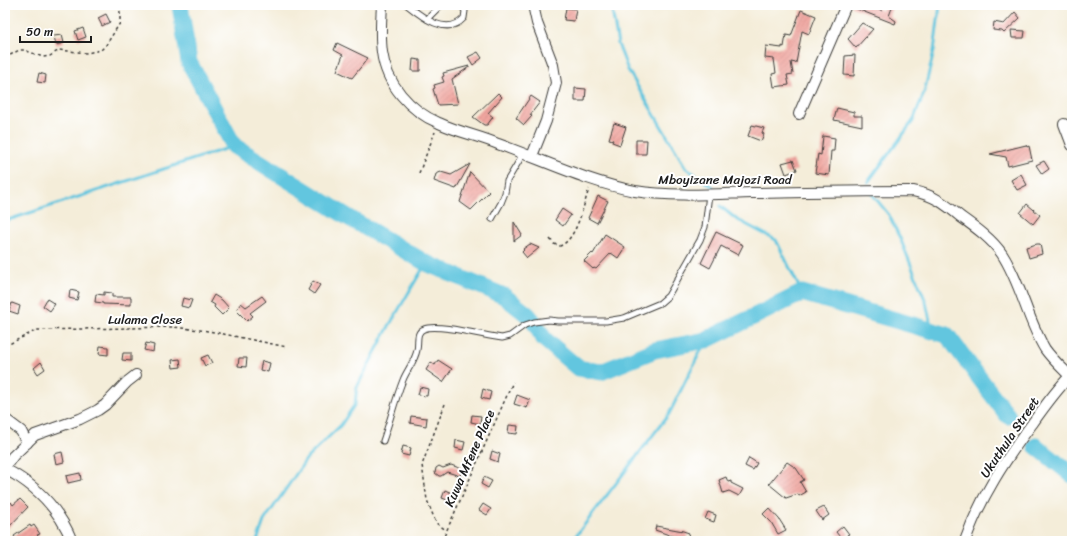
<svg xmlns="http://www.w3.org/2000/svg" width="1077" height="546" font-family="Sriracha,sans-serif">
	<defs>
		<pattern id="building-hatch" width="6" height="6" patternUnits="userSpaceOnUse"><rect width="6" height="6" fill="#f0a59f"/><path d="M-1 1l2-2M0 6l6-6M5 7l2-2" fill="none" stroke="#cd8d88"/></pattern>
	</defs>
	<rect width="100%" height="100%" fill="#fff"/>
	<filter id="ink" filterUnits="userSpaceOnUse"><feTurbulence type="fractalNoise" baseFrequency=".025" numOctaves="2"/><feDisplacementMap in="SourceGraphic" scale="8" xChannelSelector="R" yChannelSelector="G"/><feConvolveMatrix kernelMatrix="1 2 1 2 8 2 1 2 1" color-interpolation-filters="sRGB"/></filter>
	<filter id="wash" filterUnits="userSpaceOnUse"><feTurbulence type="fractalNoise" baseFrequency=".012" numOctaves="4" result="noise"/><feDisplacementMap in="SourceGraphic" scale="16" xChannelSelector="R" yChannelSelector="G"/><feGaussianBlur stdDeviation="0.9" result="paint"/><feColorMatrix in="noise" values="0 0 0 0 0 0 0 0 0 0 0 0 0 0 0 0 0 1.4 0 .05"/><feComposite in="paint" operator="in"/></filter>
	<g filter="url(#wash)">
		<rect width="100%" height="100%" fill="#f4edd9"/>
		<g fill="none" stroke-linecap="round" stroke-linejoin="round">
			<!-- stream -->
			<g stroke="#62c6df" stroke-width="3">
				<polyline points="611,5 618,44 628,70 686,168 713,187"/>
				<polyline points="868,182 913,121 924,93 934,51 940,5"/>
				<polyline points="872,194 889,215 900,238 926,302 932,330"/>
				<polyline points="720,206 736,219 776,240 802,293"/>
				<polyline points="5,221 234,146"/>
				<polyline points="257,541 264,521 307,458 341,425 355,404 357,387 389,326 426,263"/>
				<polyline points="572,541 669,414 706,340"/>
			</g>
			<!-- river -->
			<g stroke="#62c6df" stroke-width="17">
				<polyline points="180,5 189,62 234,146 351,219 426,263 504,296 528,315 534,322 544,339 578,368 601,372 655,350 706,340 802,293 947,335 1008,416"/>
				<polyline points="1036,446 1072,475"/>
			</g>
		</g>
		<g id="blocks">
			<!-- building -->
			<g fill="url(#building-hatch)">
				<polygon points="852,5 873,5 882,11 884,5 893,5 889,16 896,21 895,24 852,7"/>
				<polygon points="566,8 576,9 574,21 564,20"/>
				<polygon points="801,10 816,16 809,34 802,31 796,63 791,62 793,74 787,75 789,85 774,87 772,74 776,73 774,59 765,58 766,46 782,48 782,46 784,47 786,35 791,36"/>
				<polygon points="1015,12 1020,18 1004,33 1002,31 993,30 994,22 1004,24"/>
				<polygon points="106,14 110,22 102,26 98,18"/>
				<polygon points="862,23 873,29 856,48 848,39"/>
				<polygon points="83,28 86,37 78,40 75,31"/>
				<polygon points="1011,30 1025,31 1024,38 1012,38"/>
				<polygon points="62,35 64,43 56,45 54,36"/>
				<polygon points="337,43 368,58 352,78 337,71 343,55 334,50"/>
				<polygon points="478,52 482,58 473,65 468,57"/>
				<polygon points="855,55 854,76 844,75 845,56"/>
				<polygon points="413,59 420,60 420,71 412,71"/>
				<polygon points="469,66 469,67 452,79 458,104 438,105 433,89 435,88 434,85 444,82 442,77 444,76 443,73"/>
				<polygon points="39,73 46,75 45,83 37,82"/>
				<polygon points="575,88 586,89 585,101 575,101"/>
				<polygon points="498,93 502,97 488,113 493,117 487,125 484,125 473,117"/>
				<polygon points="531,96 540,102 530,115 532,116 524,125 516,118"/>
				<polygon points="837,108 854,112 854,116 862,116 862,126 834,120"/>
				<polygon points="614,123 626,127 620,145 612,142 613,140 609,139"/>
				<polygon points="752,125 764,128 762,133 764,134 761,141 748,136"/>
				<polygon points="823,136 835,138 834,151 831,151 829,175 815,173 818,154 821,155"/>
				<polygon points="636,140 647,140 646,154 636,154"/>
				<polygon points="1026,145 1027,147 1029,146 1032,160 1008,166 1006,157 990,154"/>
				<polygon points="793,160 797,170 786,174 782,163"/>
				<polygon points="1044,161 1049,169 1042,174 1036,165"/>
				<polygon points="470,164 456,189 434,181 436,174 441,172 451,175"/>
				<polygon points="470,172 489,192 471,210 460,202"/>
				<polygon points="1021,174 1027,185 1017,190 1011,180"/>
				<polygon points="598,196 608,201 597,223 588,218"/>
				<polygon points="1027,204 1040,215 1033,224 1020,213"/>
				<polygon points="562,209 571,215 563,226 555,220"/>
				<polygon points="514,222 522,235 514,241"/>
				<polygon points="716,232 743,245 738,255 721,246 710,268 701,263"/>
				<polygon points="605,234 625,247 618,258 611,253 596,269 594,268 593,269 584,261 592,253 593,254"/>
				<polygon points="530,244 539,248 527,258 522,252 524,250 523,249"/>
				<polygon points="1037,244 1040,244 1042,254 1029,258 1026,247"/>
				<polygon points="313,281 320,285 314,294 308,290"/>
				<polygon points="70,290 79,292 77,300 69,298"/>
				<polygon points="104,292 112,293 112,297 131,297 131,305 103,304 103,303 95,302 96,294 104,295"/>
				<polygon points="214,295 222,300 229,308 222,315 214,307 215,305 210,302"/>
				<polygon points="262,296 266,301 250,313 253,316 247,321 236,310 241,303 246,307"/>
				<polygon points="183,298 192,300 189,308 181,306"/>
				<polygon points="47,299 55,304 50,311 43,306"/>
				<polygon points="12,303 20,306 18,314 9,311"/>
				<polygon points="146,343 154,345 153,352 144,350"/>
				<polygon points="100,346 108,347 108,355 99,354"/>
				<polygon points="123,353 131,353 131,361 122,360"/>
				<polygon points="208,355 212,363 205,366 201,358"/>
				<polygon points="239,358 247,358 246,367 238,366"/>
				<polygon points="180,359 181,367 173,368 172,360"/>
				<polygon points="438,360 452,369 443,382 426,370 431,362 435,365"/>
				<polygon points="262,361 270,363 268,372 260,370"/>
				<polygon points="41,362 45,369 38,374 34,368"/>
				<polygon points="420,387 428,389 427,396 418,395"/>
				<polygon points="483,389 491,392 489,400 481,398"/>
				<polygon points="517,395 530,400 527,408 514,404"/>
				<polygon points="472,415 481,416 480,424 471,422"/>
				<polygon points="411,416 427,418 426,426 410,423"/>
				<polygon points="509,425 518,426 517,434 508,433"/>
				<polygon points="456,440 465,442 463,450 455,448"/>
				<polygon points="403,446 411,448 409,456 401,454"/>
				<polygon points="492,451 500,454 498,462 490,459"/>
				<polygon points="62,452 64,462 56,464 54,454"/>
				<polygon points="749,458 757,463 753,470 745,466"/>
				<polygon points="787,462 796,468 804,480 800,482 806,492 799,496 798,494 786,498 769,484"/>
				<polygon points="451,465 462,469 460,476 447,472 441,476 439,476 435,473 436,468 439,466 443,468"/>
				<polygon points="80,473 81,480 68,483 66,476"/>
				<polygon points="484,477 492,481 488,488 481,484"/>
				<polygon points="726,477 728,482 731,481 731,483 743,489 739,496 729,491 723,493 719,480"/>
				<polygon points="445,490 454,494 450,501 442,498"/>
				<polygon points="20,499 28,507 8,528 5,523 5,508 11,502 13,505"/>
				<polygon points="483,504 491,509 487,515 479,510"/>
				<polygon points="824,507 829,515 822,520 816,511"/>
				<polygon points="769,508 779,519 786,530 778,534 771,522 763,514"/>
				<polygon points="708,512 716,515 714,522 705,519"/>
				<polygon points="30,525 31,527 34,525 40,534 37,535 39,537 33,541 17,541 14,536"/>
				<polygon points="656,526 683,531 689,533 686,541 655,530"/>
				<polygon points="843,526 849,534 847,535 850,541 843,541 836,532"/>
			</g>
		</g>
	</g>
	<g filter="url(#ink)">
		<use href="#blocks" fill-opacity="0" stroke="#3c3b38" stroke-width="1"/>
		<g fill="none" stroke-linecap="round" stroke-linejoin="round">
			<defs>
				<g id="lane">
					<path d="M407,5C422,17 447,37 464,18L465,11L461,5"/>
					<polyline points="427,19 441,5"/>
					<polyline points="492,219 501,203 505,193 507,181 519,161 522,153"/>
					<path d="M383,441C390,421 395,400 403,380C407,370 415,361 417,350C419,343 415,332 424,329C437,323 485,336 502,338L510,336L525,325L534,322L549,320L558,321H606L624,318L660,303L668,296L700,240L705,227L709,194"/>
				</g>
				<g id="street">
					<path d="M382,5C381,20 380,37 382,52C386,84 410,111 439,123C458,132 479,136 498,144C543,160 588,182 635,191C672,197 715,194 752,193C806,192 859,191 913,191C934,195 945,204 961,217C975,227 992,239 1002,254C1021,283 1027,319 1045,349C1052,359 1061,367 1070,376"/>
					<polyline points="799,114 846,5"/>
					<polyline points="1064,124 1072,145"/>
					<polyline points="532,156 546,121 556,83 553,65 537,23 533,5"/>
					<polyline points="5,419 21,431 27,443"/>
					<polyline points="5,467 13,456 35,435 80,419 98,410 105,405 127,382 136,375"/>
					<path d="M5,469C36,485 59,509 72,541"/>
					<path d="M965,541C980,498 1005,460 1032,424C1044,407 1057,389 1072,374"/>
				</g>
			</defs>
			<!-- lane casing -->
			<use href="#lane" stroke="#3c3b38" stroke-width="7"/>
			<!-- street casing -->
			<use href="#street" stroke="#3c3b38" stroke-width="12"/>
			<!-- path -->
			<g stroke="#3c3b38" stroke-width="1.5" stroke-dasharray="3 3" stroke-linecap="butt">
				<polyline points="5,58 19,50 24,50 43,57 50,56 59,50 87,53 101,50 106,45 120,23 120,12 118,5"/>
				<polyline points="419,173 435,132"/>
				<path d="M550,239L554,244L560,246C577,239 583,206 589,189"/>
				<polyline points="5,346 37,330 173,327 209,331 287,347"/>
				<polyline points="445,404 422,465 427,500 436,523 446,530"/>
				<polyline points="442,541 513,382"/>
			</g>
			<!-- lane -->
			<use href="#lane" stroke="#fff" stroke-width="5"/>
			<!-- street -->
			<use href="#street" stroke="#fff" stroke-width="10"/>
		</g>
	</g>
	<g text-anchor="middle" stroke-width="4" stroke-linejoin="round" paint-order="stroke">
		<!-- street labels -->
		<g font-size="13" fill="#1c1c1c" stroke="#fff">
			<text x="725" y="184">Mboyizane Majozi Road</text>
			<text x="145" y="324">Lulama Close</text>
			<text transform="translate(1009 437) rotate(-56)" y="5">Ukuthula Street</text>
			<text transform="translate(469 458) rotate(-66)" y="5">Kuwa Mfene Place</text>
		</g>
	</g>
	<!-- margin -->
	<rect width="1077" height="546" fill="none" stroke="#fff" stroke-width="20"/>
	<!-- scale -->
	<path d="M20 36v6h71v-6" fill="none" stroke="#1c1c1c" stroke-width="2"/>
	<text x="26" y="36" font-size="12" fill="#1c1c1c" stroke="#ffffff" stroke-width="3" paint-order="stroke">50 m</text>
</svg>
